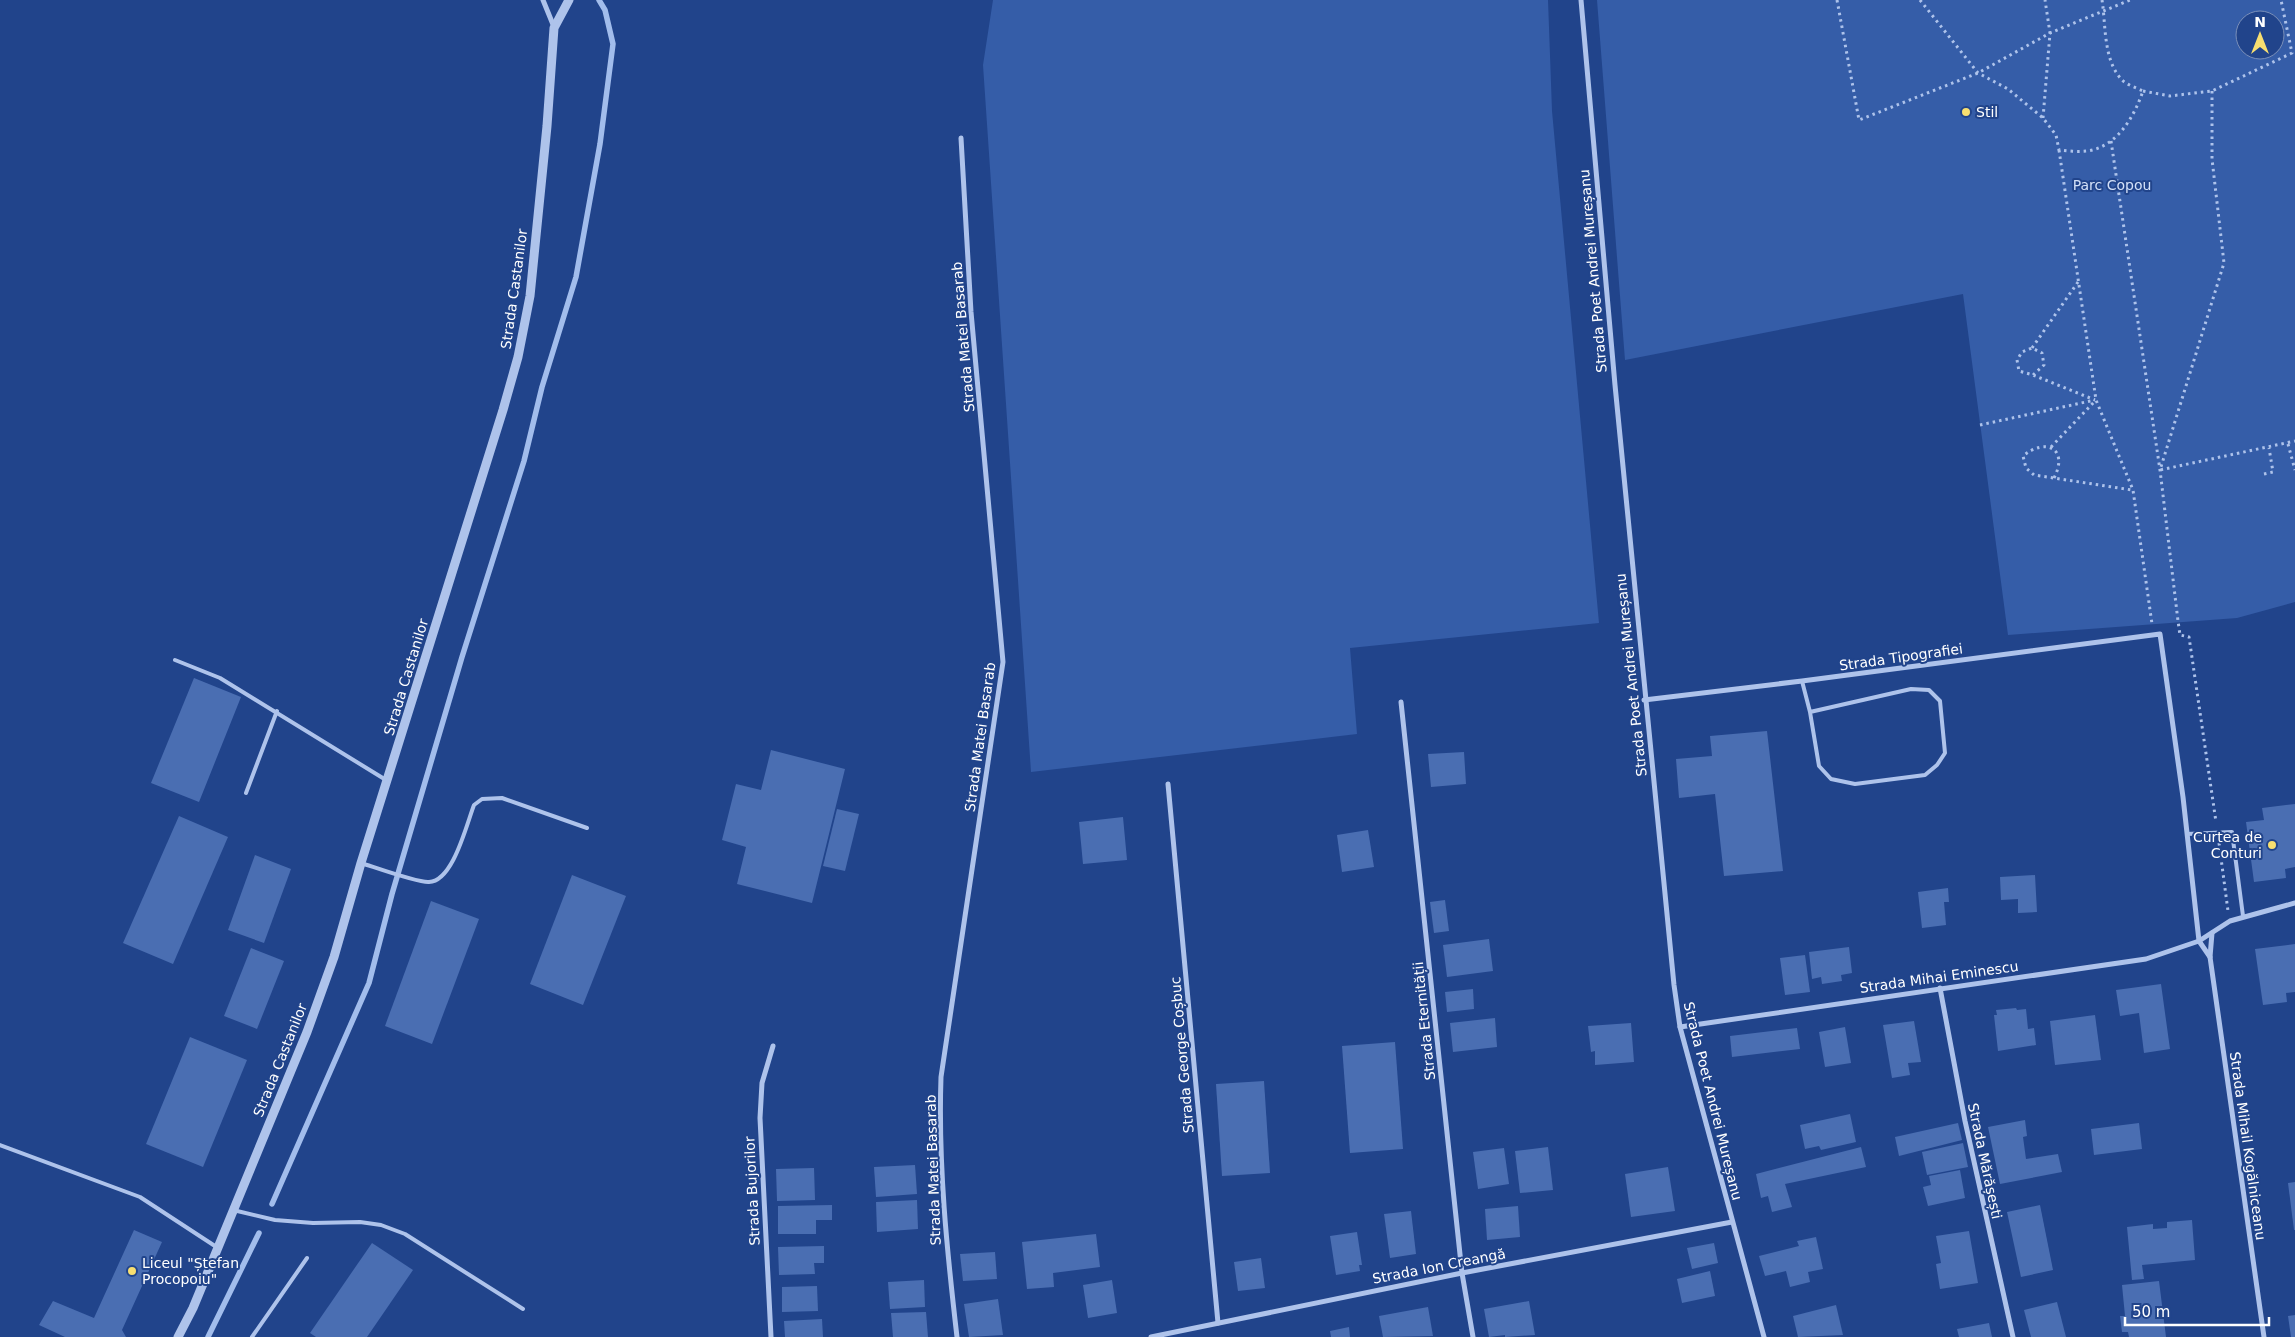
<svg xmlns="http://www.w3.org/2000/svg" width="2295" height="1337" font-family="'DejaVu Sans',sans-serif">
	<rect width="100%" height="100%" fill="#21448b"/>
	<!-- green -->
	<g fill="#355da8" fill-rule="evenodd">
		<polygon points="993,0 1548,0 1552,111 1599,623 1350,648 1357,734 1031,772 983,65"/>
		<path d="M1597,0H2295V602L2237,618L2008,635L1963,294L1625,360ZM2245,20H2275V50H2245Z"/>
	</g>
	<g fill="none" stroke-linecap="round" stroke-linejoin="round">
		<!-- stream -->
		<g stroke="#a2bdec" stroke-width="5.5">
			<polyline points="272,1204 369,983 392,894 462,657 524,461 542,387 576,277 600,144 613,44 605,10 599,0"/>
			<polyline points="208,1337 259,1233"/>
		</g>
	</g>
	<!-- building -->
	<g fill="#4a6eb2">
		<polygon points="194,678 241,697 199,802 151,783"/>
		<polygon points="1767,731 1783,871 1724,876 1715,794 1679,798 1676,759 1712,756 1710,736"/>
		<polygon points="771,750 845,769 812,903 737,884 746,847 722,840 736,784 761,790"/>
		<polygon points="1464,752 1466,784 1431,787 1428,754"/>
		<polygon points="2295,804 2295,867 2285,869 2286,878 2254,882 2246,822 2264,820 2262,808"/>
		<polygon points="837,809 859,814 845,871 823,866"/>
		<polygon points="179,816 228,837 173,964 123,943"/>
		<polygon points="1123,817 1127,860 1083,864 1079,822"/>
		<polygon points="1368,830 1374,867 1342,872 1337,835"/>
		<polygon points="255,855 291,869 264,943 228,930"/>
		<polygon points="572,875 626,896 583,1005 530,984"/>
		<polygon points="2035,875 2037,912 2018,913 2018,899 2001,900 2000,877"/>
		<polygon points="1948,888 1949,902 1944,902 1946,925 1922,928 1918,892"/>
		<polygon points="1445,900 1449,931 1434,933 1430,902"/>
		<polygon points="431,901 479,919 432,1044 385,1026"/>
		<polygon points="1489,939 1493,971 1447,977 1443,945"/>
		<polygon points="2295,944 2295,992 2286,993 2287,1002 2263,1005 2255,949"/>
		<polygon points="1849,947 1852,973 1841,975 1842,981 1822,984 1821,977 1812,979 1809,952"/>
		<polygon points="251,948 284,961 257,1029 224,1016"/>
		<polygon points="1805,955 1810,992 1785,995 1780,958"/>
		<polygon points="2161,984 2170,1049 2144,1053 2139,1013 2120,1016 2116,990"/>
		<polygon points="1473,989 1474,1009 1447,1012 1445,992"/>
		<polygon points="2016,1008 2017,1010 2026,1009 2028,1029 2034,1028 2036,1045 1998,1051 1994,1015 1997,1015 1996,1010"/>
		<polygon points="2095,1015 2101,1060 2055,1065 2050,1021"/>
		<polygon points="1495,1018 1497,1047 1453,1052 1450,1023"/>
		<polygon points="1914,1021 1921,1062 1908,1063 1910,1075 1892,1078 1883,1025"/>
		<polygon points="1631,1023 1634,1062 1595,1065 1595,1051 1591,1052 1588,1026"/>
		<polygon points="1845,1027 1851,1063 1825,1067 1819,1032"/>
		<polygon points="1797,1028 1800,1049 1732,1057 1730,1036"/>
		<polygon points="190,1037 247,1060 203,1167 146,1144"/>
		<polygon points="1395,1042 1403,1149 1350,1153 1342,1046"/>
		<polygon points="1264,1081 1270,1173 1222,1176 1216,1084"/>
		<polygon points="1850,1114 1856,1142 1821,1150 1819,1146 1805,1149 1800,1125"/>
		<polygon points="2025,1120 2027,1136 2023,1137 2026,1159 2058,1154 2062,1172 2000,1184 1988,1127"/>
		<polygon points="1958,1123 1962,1140 1899,1156 1895,1137"/>
		<polygon points="2139,1123 2142,1149 2094,1155 2091,1129"/>
		<polygon points="1963,1143 1968,1167 1927,1175 1922,1152"/>
		<polygon points="1548,1147 1553,1190 1520,1193 1515,1151"/>
		<polygon points="1861,1147 1866,1167 1785,1184 1792,1207 1772,1212 1768,1196 1761,1198 1756,1174"/>
		<polygon points="1504,1148 1509,1184 1478,1189 1473,1152"/>
		<polygon points="915,1165 917,1194 876,1197 874,1167"/>
		<polygon points="1668,1167 1675,1211 1631,1217 1625,1174"/>
		<polygon points="814,1168 815,1200 777,1201 776,1169"/>
		<polygon points="1960,1170 1965,1198 1928,1206 1923,1187 1931,1185 1929,1176"/>
		<polygon points="2295,1182 2295,1230 2294,1230 2288,1183"/>
		<polygon points="917,1200 918,1229 877,1232 876,1202"/>
		<polygon points="832,1205 832,1220 816,1220 816,1234 778,1234 778,1206"/>
		<polygon points="2040,1205 2053,1270 2021,1277 2007,1212"/>
		<polygon points="1518,1206 1520,1237 1487,1240 1485,1209"/>
		<polygon points="1411,1211 1416,1254 1390,1258 1384,1214"/>
		<polygon points="2192,1220 2195,1260 2142,1265 2144,1279 2132,1280 2127,1227 2153,1224 2153,1229 2167,1228 2167,1222"/>
		<polygon points="134,1230 162,1242 122,1330 126,1337 65,1337 39,1325 53,1301 94,1318"/>
		<polygon points="1969,1231 1978,1283 1940,1289 1936,1264 1941,1263 1936,1236"/>
		<polygon points="1357,1232 1362,1265 1359,1265 1360,1271 1336,1275 1330,1236"/>
		<polygon points="1096,1234 1100,1267 1053,1273 1054,1287 1027,1289 1022,1242"/>
		<polygon points="1816,1237 1823,1269 1808,1272 1810,1282 1790,1287 1786,1271 1765,1276 1759,1256 1799,1246 1797,1241"/>
		<polygon points="372,1243 413,1270 367,1337 316,1337 310,1333"/>
		<polygon points="1714,1243 1718,1263 1692,1269 1687,1248"/>
		<polygon points="824,1246 824,1263 814,1263 815,1274 779,1275 778,1247"/>
		<polygon points="995,1252 997,1279 963,1281 960,1254"/>
		<polygon points="1261,1258 1265,1288 1238,1291 1234,1262"/>
		<polygon points="1710,1271 1715,1296 1682,1303 1677,1279"/>
		<polygon points="924,1280 925,1307 890,1309 888,1282"/>
		<polygon points="1112,1280 1117,1313 1088,1318 1083,1285"/>
		<polygon points="2159,1281 2166,1337 2129,1337 2128,1332 2122,1332 2120,1316 2125,1316 2122,1285"/>
		<polygon points="817,1286 818,1311 782,1312 782,1287"/>
		<polygon points="998,1299 1003,1335 969,1337 964,1304"/>
		<polygon points="1529,1301 1535,1335 1505,1337 1505,1335 1489,1337 1484,1309"/>
		<polygon points="2057,1302 2066,1337 2031,1337 2024,1310"/>
		<polygon points="1836,1305 1843,1335 1798,1337 1793,1316"/>
		<polygon points="1428,1307 1433,1336 1383,1337 1379,1316"/>
		<polygon points="926,1312 928,1337 893,1337 891,1313"/>
		<polygon points="2295,1315 2295,1337 2291,1337 2288,1316"/>
		<polygon points="822,1319 823,1337 785,1337 784,1321"/>
		<polygon points="1989,1323 1992,1337 1959,1337 1957,1329"/>
		<polygon points="1349,1327 1350,1337 1331,1337 1330,1331"/>
	</g>
	<g fill="none" stroke-linecap="round" stroke-linejoin="round">
		<!-- path -->
		<g stroke="#aec3eb" stroke-width="3" stroke-dasharray="2.5 4" stroke-linecap="butt">
			<polyline points="1837,0 1859,120 1978,73 2050,33 2130,0"/>
			<path d="M1920,0L1978,73L2008,89L2043,118L2056,135L2059,150C2068,151 2078,152 2087,151C2117,147 2134,117 2143,91C2137,88 2127,85 2122,80C2103,60 2106,25 2102,0"/>
			<polyline points="2143,91 2170,96 2212,91 2292,53 2281,0"/>
			<polyline points="2212,91 2212,159 2224,263 2160,470 2295,441"/>
			<polyline points="2043,118 2050,33 2045,0"/>
			<polyline points="2111,141 2160,470 2178,621 2180,635 2189,637 2216,822"/>
			<polyline points="2059,150 2096,400 2133,490 2152,624"/>
			<polyline points="2032,348 2078,282"/>
			<polyline points="2033,375 2044,365 2042,353 2032,348 2022,352 2017,360 2019,371 2033,375 2095,400"/>
			<polyline points="1980,425 2095,400"/>
			<polyline points="2288,444 2295,470"/>
			<polyline points="2051,447 2095,401"/>
			<polyline points="2264,474 2273,472 2269,448"/>
			<path d="M2054,478C2069,449 2046,437 2023,456L2026,468L2034,475L2132,490"/>
			<polyline points="2219,843 2228,911"/>
		</g>
		<!-- service -->
		<g stroke="#aec3eb" stroke-width="4">
			<polyline points="175,660 220,678 386,780"/>
			<polyline points="1802,681 1810,712 1819,766 1831,779 1855,784 1925,775 1937,765 1945,753 1940,701 1929,690 1911,689 1810,712"/>
			<polyline points="246,793 277,711"/>
			<polyline points="2187,834 2232,832 2243,916"/>
			<path d="M361,863C374,867 418,883 429,882C453,881 466,826 474,805L482,799L502,798L587,828"/>
			<polyline points="0,1145 140,1197 218,1248"/>
			<polyline points="233,1210 275,1220 313,1223 360,1222 381,1225 405,1234 523,1309"/>
			<polyline points="252,1337 307,1258"/>
		</g>
		<!-- minor -->
		<g stroke="#aec3eb" stroke-width="5">
			<polyline points="543,0 554,27"/>
			<polyline points="1581,0 1615,385 1674,985 1680,1027 1764,1337"/>
			<polyline points="1644,700 1802,681 2160,634 2183,797 2199,941 2210,957"/>
			<polyline points="1401,702 1462,1273 1473,1337"/>
			<polyline points="1168,784 1218,1323"/>
			<polyline points="2212,933 2210,957 2264,1337"/>
			<polyline points="1940,988 1965,1121 2013,1337"/>
			<polyline points="1680,1027 2146,959 2199,941 2230,921 2295,903"/>
			<polyline points="771,1337 760,1118 762,1083 773,1046"/>
			<path d="M957,1337C947,1251 938,1164 941,1077L1003,662L971,312L961,138"/>
			<polyline points="1151,1337 1462,1273 1732,1222"/>
		</g>
		<!-- tertiary -->
		<polyline stroke="#aec3eb" stroke-width="9" points="178,1337 193,1308 307,1032 334,957 361,863 503,410 518,357 530,296 547,126 554,28 569,0"/>
	</g>
	<!-- markers -->
	<g fill="#f8df70" stroke="#21448b" stroke-width="2">
		<circle cx="1966" cy="112" r="5"/>
		<circle cx="2272" cy="845" r="5"/>
		<circle cx="132" cy="1271" r="5"/>
	</g>
	<g text-anchor="middle" stroke-width="4" stroke-linejoin="round" paint-order="stroke">
		<!-- poi labels -->
		<g font-size="14" fill="#fff" stroke="#21448b" text-anchor="start">
			<text x="1976" y="117">Stil</text>
			<text x="2262" y="842" text-anchor="end">Curtea de<tspan x="2262" dy="16">Conturi</tspan></text>
			<text x="142" y="1268">Liceul "Ștefan<tspan x="142" dy="16">Procopoiu"</tspan></text>
		</g>
		<!-- park labels -->
		<g font-size="14" fill="#d3e0f8" stroke="#21448b">
			<text x="2112" y="190">Parc Copou</text>
		</g>
		<!-- street labels -->
		<g font-size="14" fill="#fff" stroke="#21448b">
			<text transform="translate(1593 271) rotate(-95)" y="5">Strada Poet Andrei Mureșanu</text>
			<text transform="translate(514 289) rotate(-82)" y="5">Strada Castanilor</text>
			<text transform="translate(963 337) rotate(-95)" y="5">Strada Matei Basarab</text>
			<text transform="translate(1901 657) rotate(-8)" y="5">Strada Tipografiei</text>
			<text transform="translate(1631 675) rotate(-96)" y="5">Strada Poet Andrei Mureșanu</text>
			<text transform="translate(406 677) rotate(-73)" y="5">Strada Castanilor</text>
			<text transform="translate(980 737) rotate(-82)" y="5">Strada Matei Basarab</text>
			<text transform="translate(1939 977) rotate(-8)" y="5">Strada Mihai Eminescu</text>
			<text transform="translate(1424 1021) rotate(-96)" y="5">Strada Eternității</text>
			<text transform="translate(1182 1055) rotate(-95)" y="5">Strada George Coșbuc</text>
			<text transform="translate(280 1060) rotate(-68)" y="5">Strada Castanilor</text>
			<text transform="translate(1713 1101) rotate(76)" y="5">Strada Poet Andrei Mureșanu</text>
			<text transform="translate(2248 1146) rotate(82)" y="5">Strada Mihail Kogălniceanu</text>
			<text transform="translate(1985 1161) rotate(78)" y="5">Strada Mărășești</text>
			<text transform="translate(933 1170) rotate(-92)" y="5">Strada Matei Basarab</text>
			<text transform="translate(752 1191) rotate(-93)" y="5">Strada Bujorilor</text>
			<text transform="translate(1439 1266) rotate(-11)" y="5">Strada Ion Creangă</text>
		</g>
	</g>
	<!-- north arrow -->
	<g transform="translate(2260 35)"><circle r="24" fill="#21448b" stroke="#7a8fb9"/>
	<path d="M0-4L9 19L0 12L-9 19Z" fill="#f8df70"/>
	<text y="-8" font-size="14" font-weight="bold" text-anchor="middle" fill="#ffffff">N</text>
	</g>
	<!-- scale -->
	<path d="M2125 1317v8h144v-8" fill="none" stroke="#ffffff" stroke-width="2.5"/>
	<text x="2132" y="1317" font-size="15" fill="#ffffff" stroke="#21448b" stroke-width="4" paint-order="stroke">50 m</text>
</svg>
